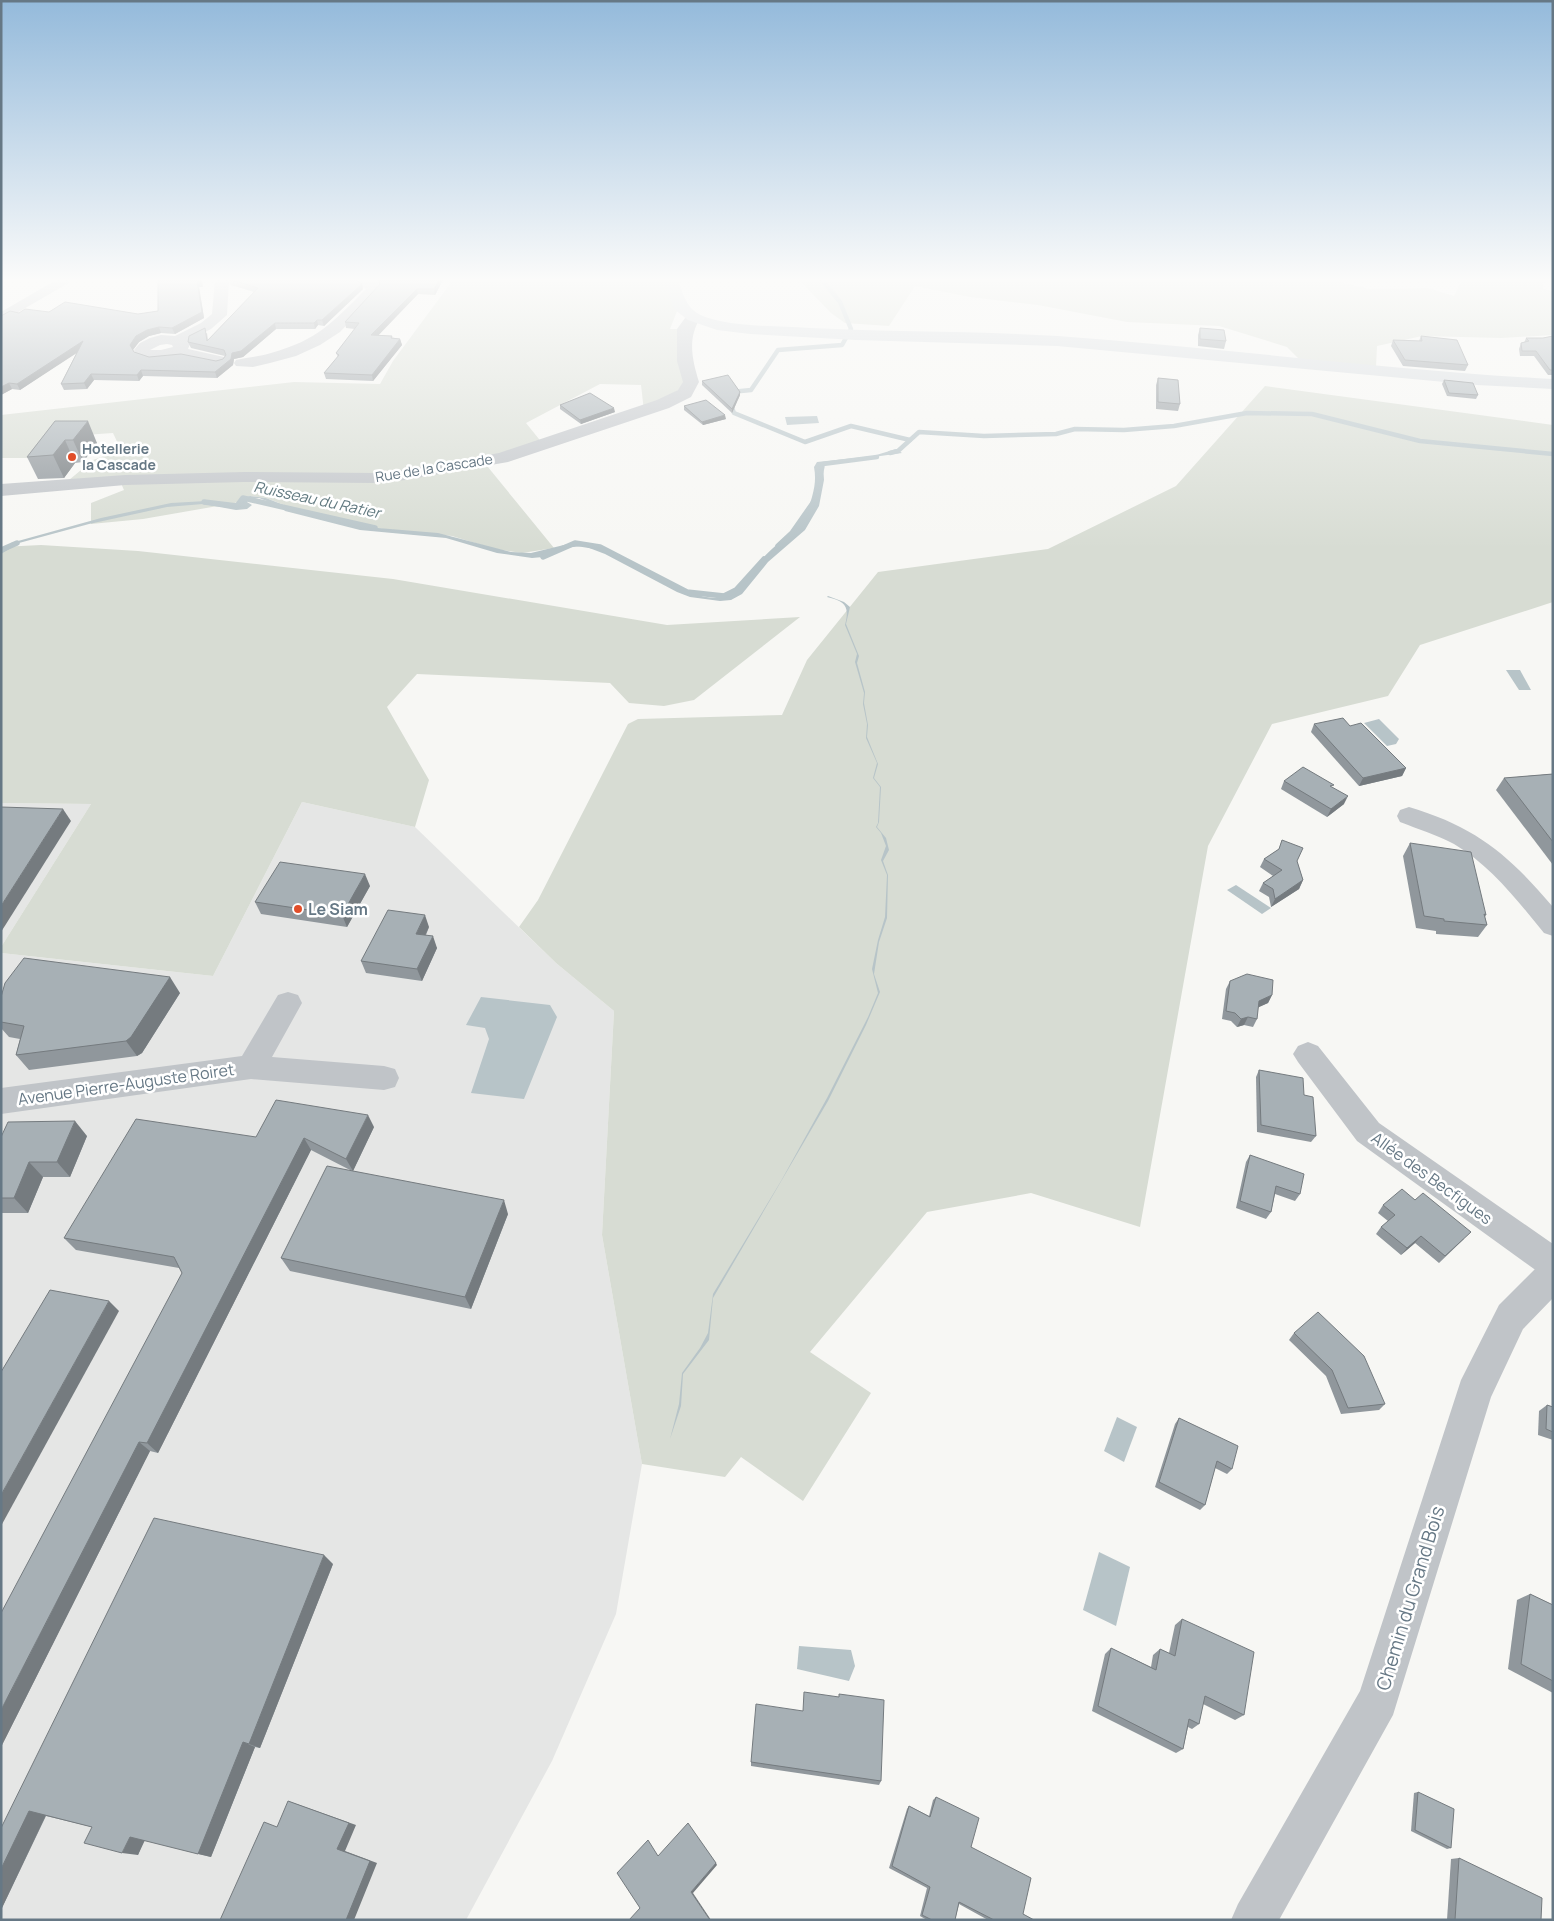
<svg xmlns="http://www.w3.org/2000/svg" width="1554" height="1921" font-family="Manrope,sans-serif">
	<rect width="100%" height="100%" fill="#f7f7f4"/>
	<!-- built -->
	<g fill="#e5e6e5">
		<polygon points="302,802 415,827 556,963 614,1011 602,1235 642,1464 616,1614 552,1761 466,1920 1,1920 1,953 213,976"/>
		<polygon points="1,803 91,804 1,947"/>
	</g>
	<!-- green -->
	<g fill="#d7dcd3">
		<polygon points="453,280 671,280 679,306 670,329 685,329 691,382 644,411 641,385 600,384 526,423 543,444 483,461 554,548 522,553 495,549 452,536 374,528 305,513 266,498 250,496 235,503 143,519 91,524 91,503 124,490 120,481 69,480 93,460 121,450 113,433 84,435 32,458 1,458 1,415 294,382 380,384 393,361"/>
		<polygon points="799,280 1331,280 1370,289 1428,288 1454,296 1462,280 1544,280 1543,289 1553,291 1553,335 1501,338 1422,336 1377,346 1376,367 1299,359 1287,347 1219,326 1127,322 1038,305 970,297 915,286 889,326 845,323 831,313"/>
		<polygon points="1265,386 1553,425 1553,602 1420,645 1388,696 1272,724 1208,846 1140,1227 1031,1193 927,1212 810,1352 871,1393 803,1501 741,1457 725,1477 642,1464 602,1235 614,1011 556,963 519,927 538,900 628,724 638,719 782,715 807,660 878,572 1048,549 1176,486"/>
		<polygon points="41,545 138,551 393,579 667,625 800,617 694,700 664,706 629,703 610,683 417,674 387,707 429,780 415,827 302,802 213,976 1,953 1,947 91,804 1,803 1,547"/>
	</g>
	<!-- water -->
	<g fill="#b7c4c8">
		<polygon points="817,416 819,423 787,425 785,417"/>
		<path d="M896,449L902,453L823,464L824,480L819,506L805,530L768,562L742,594L731,600L720,601L690,597L677,592L605,554L584,546L562,548L543,557L532,558L497,553L446,538L360,530L285,511L282,507L259,498L247,499V502L252,505L247,509L236,510L203,504L167,507L89,524L19,543L1,554V551L11,543L18,541L101,518L171,503L206,501L237,506L241,504L243,498L250,496L266,498L296,510L366,527L438,533L511,552L531,553L568,544H594L684,590C698,596 713,601 729,595C744,590 752,571 762,559C784,535 802,532 812,497C815,486 816,478 814,467L817,462L873,456Z"/>
		<path d="M828,596L844,602L850,607L846,624L859,656L857,663L865,692L864,703L868,725L867,737L878,764L874,778L881,787L879,822L877,827L886,838L889,850L883,861L888,875L887,918L879,942L874,974L880,992L866,1025L828,1101L713,1298L709,1340L683,1374L681,1406L670,1439L679,1404L682,1373L700,1348L708,1333L713,1294L781,1181L827,1098L868,1017L878,993L872,969L878,940L885,917L887,875L881,860L886,846L881,833L876,827L878,823L880,787L873,778L877,763L866,738L867,724L863,704L864,693L855,662L857,654L845,625C850,606 845,601 827,597Z"/>
		<polygon points="1506,670 1520,670 1531,690 1519,690"/>
		<polygon points="1379,719 1399,739 1396,744 1387,746 1364,723"/>
		<polygon points="1236,885 1271,908 1262,914 1227,890"/>
		<polygon points="481,997 550,1005 557,1017 524,1099 471,1093 489,1039 485,1028 466,1025"/>
		<polygon points="1117,1417 1137,1427 1124,1462 1104,1451"/>
		<polygon points="1099,1552 1130,1567 1116,1626 1083,1610"/>
		<polygon points="799,1646 851,1650 855,1666 849,1681 797,1669"/>
	</g>
	<g fill="none" stroke-linecap="round" stroke-linejoin="round">
		<!-- stream-far1 -->
		<g stroke="#b7c4c8" stroke-width="4.5">
			<polyline points="731,392 751,390 778,350 842,345 851,329 840,302 822,280"/>
			<polyline points="730,402 734,413 805,442 851,426 910,440"/>
			<polyline points="890,453 898,451 919,432 984,436 1056,434 1075,429 1124,430 1174,426 1247,413 1312,414 1420,441 1553,454"/>
			<polyline points="821,473 823,464 877,457"/>
		</g>
		<!-- stream -->
		<g stroke="#b7c4c8" stroke-width="5.5">
			<polyline points="204,502 237,506 243,498 375,528"/>
			<polyline points="778,546 792,533 813,503"/>
			<polyline points="1,550 17,543"/>
			<polyline points="543,557 575,543 600,547 687,592 724,596 736,590 764,559"/>
		</g>
		<!-- minor -->
		<g fill="#c0c4c8" fill-rule="evenodd">
			<polygon points="56,280 74,280 1,322 1,312"/>
			<path d="M215,280H229L227,315L211,329L188,341L190,344L188,349L224,357L226,360L224,363L218,365L183,358L152,361L137,356L134,350L140,343L150,338L161,335L175,336L201,323L212,314ZM167,344L172,345L173,347L161,350H150L160,345Z"/>
			<path d="M350,280L378,282L380,290L340,332L320,345L296,356L270,363L253,367L236,366L234,363L236,360C248,357 259,357 271,353C318,340 333,322 366,289Z"/>
			<path d="M693,312L698,314L701,317C687,338 692,359 699,382L691,397L669,408L508,462L405,480L376,483L244,482L125,485L1,496V484L125,475L244,472L376,473L405,470L499,453L657,400L678,390L683,382L677,361V329L688,314Z"/>
			<path d="M1409,807C1476,827 1509,855 1553,907V936L1544,933C1517,900 1491,866 1454,844C1437,835 1418,829 1400,822L1397,816L1400,810Z"/>
			<polygon points="288,992 298,995 302,1003 272,1057 384,1066 395,1069 399,1078 395,1087 384,1090 251,1079 1,1114 1,1088 242,1056 278,995"/>
			<polygon points="1308,1042 1318,1046 1379,1123 1553,1244 1553,1278 1541,1274 1357,1141 1298,1062 1293,1054 1298,1046"/>
		</g>
		<!-- tertiary -->
		<polygon fill="#c0c4c8" fill-rule="evenodd" points="1553,1258 1553,1298 1523,1329 1491,1397 1393,1715 1279,1920 1231,1920 1238,1904 1360,1691 1461,1380 1499,1305 1541,1263"/>
		<!-- secondary -->
		<path fill="#d4d9dd" fill-rule="evenodd" d="M664,280H678C687,307 691,315 720,321C749,327 780,326 810,328C892,332 975,331 1058,336C1223,348 1387,370 1553,379V389L1477,385L1057,346L856,340L750,334L717,330L688,320L674,309Z"/>
	</g>
	<!-- wall -->
	<g fill="#90979c">
		<polygon points="158,280 202,280 203,287 199,287 204,318 175,334 161,333 149,336 139,342 133,350 134,352 149,357 216,361 223,359 225,356 191,348 188,342 207,333 208,340 254,292 231,285 229,280 356,280 362,284 363,289 324,326 318,325 315,329 276,329 243,357 234,359 233,365 217,378 143,376 139,381 94,380 87,389 64,390 61,384 77,352 20,390 12,389 1,395 19,313 49,312 138,314 158,311"/>
		<polygon points="378,280 443,280 435,295 418,294 378,335 400,339 402,345 373,381 326,379 324,373 338,357 336,353 355,329 346,328 345,322 380,285"/>
		<polygon points="1200,328 1226,341 1224,349 1198,346 1198,335"/>
		<polygon points="1421,336 1468,365 1465,371 1403,366 1391,346 1393,340 1419,341"/>
		<polygon points="1553,336 1553,375 1548,375 1534,356 1520,356 1519,349 1521,343 1524,343 1526,338 1543,338"/>
		<polygon points="1158,378 1180,404 1178,411 1156,409 1156,385"/>
		<polygon points="1444,380 1478,395 1476,399 1447,396 1442,384"/>
		<polygon points="702,381 740,392 740,395 732,413 702,385"/>
		<polygon points="560,405 615,412 581,424 560,409"/>
		<polygon points="684,406 726,419 703,425 684,410"/>
		<polygon points="55,421 97,443 83,462 75,463 64,478 38,479 27,457"/>
		<polygon points="1314,724 1350,726 1406,768 1402,776 1359,786 1311,732"/>
		<polygon points="1553,774 1553,865 1496,790 1504,778"/>
		<polygon points="1284,781 1333,788 1344,804 1327,817 1281,789"/>
		<polygon points="1282,840 1297,861 1303,880 1299,889 1271,907 1269,897 1259,891 1263,883 1273,876 1260,867 1264,859 1279,849"/>
		<polygon points="1410,843 1486,915 1485,917 1487,925 1478,937 1436,934 1436,931 1416,928 1403,856"/>
		<polygon points="370,886 347,927 261,914 255,902"/>
		<polygon points="429,927 426,935 437,948 422,981 366,973 361,961"/>
		<polygon points="1230,981 1272,995 1268,1003 1258,1007 1257,1019 1253,1027 1244,1025 1237,1027 1231,1021 1222,1019 1226,989"/>
		<polygon points="180,993 142,1053 137,1056 29,1070 16,1055 20,1039 9,1037 1,1028 1,997"/>
		<polygon points="1259,1070 1304,1095 1316,1136 1311,1142 1257,1132 1256,1077"/>
		<polygon points="374,1127 353,1171 508,1214 471,1309 290,1271 281,1258 352,1171 311,1150 158,1453 150,1451 1,1747 182,1273 179,1268 76,1250 64,1238 256,1137"/>
		<polygon points="87,1136 70,1177 43,1177 28,1213 1,1213 1,1137"/>
		<polygon points="1250,1155 1300,1194 1295,1201 1275,1194 1271,1212 1266,1219 1236,1208 1246,1162"/>
		<polygon points="1383,1205 1464,1239 1439,1263 1415,1243 1401,1255 1376,1234 1381,1227 1388,1221 1378,1213"/>
		<polygon points="1294,1333 1385,1404 1379,1410 1341,1414 1326,1376 1289,1340"/>
		<polygon points="1547,1405 1553,1407 1553,1440 1538,1435 1539,1411"/>
		<polygon points="1179,1418 1232,1469 1227,1474 1215,1468 1205,1505 1200,1510 1155,1487 1175,1424"/>
		<polygon points="333,1564 260,1748 255,1747 211,1857 144,1840 138,1855 92,1827 46,1816 1,1910 1,1828"/>
		<polygon points="1530,1594 1553,1605 1553,1693 1508,1669 1517,1600"/>
		<polygon points="1182,1619 1244,1715 1235,1720 1203,1704 1199,1724 1192,1729 1188,1727 1183,1749 1176,1753 1092,1711 1105,1654 1111,1648 1151,1667 1153,1655 1160,1649 1169,1653 1175,1625"/>
		<polygon points="803,1711 881,1781 879,1785 751,1766 751,1762"/>
		<polygon points="1418,1792 1451,1848 1447,1849 1411,1831 1414,1793"/>
		<polygon points="936,1797 971,1847 1023,1914 1034,1920 988,1920 959,1904 955,1920 927,1920 920,1916 927,1888 889,1868 907,1809 909,1806 929,1816 933,1800"/>
		<polygon points="1459,1858 1541,1920 1447,1920 1451,1859"/>
	</g>
	<!-- shaded-wall -->
	<g fill="#757b7f">
		<polygon points="202,280 203,287 199,287 204,318 175,334 172,328 197,281"/>
		<polygon points="439,280 443,280 435,295 434,289"/>
		<polygon points="362,284 363,289 324,326 322,320"/>
		<polygon points="417,289 418,294 373,341 371,335"/>
		<polygon points="317,320 318,325 315,329 314,323"/>
		<polygon points="275,323 276,329 243,357 234,359 233,365 217,378 215,372 232,353"/>
		<polygon points="159,327 161,333 149,336 139,342 132,351 130,345 136,336 147,330"/>
		<polygon points="400,339 402,345 373,381 372,375"/>
		<polygon points="83,341 86,347 20,390 17,384"/>
		<polygon points="141,370 143,376 139,381 137,375"/>
		<polygon points="91,374 94,380 87,389 84,383"/>
		<polygon points="9,383 12,389 1,395 1,387"/>
		<polygon points="740,392 740,395 732,413 732,409"/>
		<polygon points="614,408 615,412 581,424 580,420"/>
		<polygon points="725,415 726,419 703,425 702,422"/>
		<polygon points="88,421 97,443 83,462 73,440"/>
		<polygon points="65,440 75,463 64,478 53,455"/>
		<polygon points="1406,768 1402,776 1359,786 1363,778"/>
		<polygon points="1348,796 1344,804 1327,817 1331,809"/>
		<polygon points="63,809 71,821 1,932 1,906"/>
		<polygon points="365,874 370,886 347,927 342,915"/>
		<polygon points="1303,880 1299,889 1271,907 1275,899"/>
		<polygon points="425,915 429,927 420,946 416,934"/>
		<polygon points="433,936 437,948 422,981 417,969"/>
		<polygon points="170,977 180,993 142,1053 137,1056 126,1041"/>
		<polygon points="1272,995 1268,1003 1255,1009 1259,1001"/>
		<polygon points="1248,1017 1244,1025 1237,1027 1241,1019"/>
		<polygon points="368,1115 374,1127 353,1171 346,1159"/>
		<polygon points="75,1121 87,1136 70,1177 57,1162"/>
		<polygon points="304,1138 311,1150 158,1453 147,1443"/>
		<polygon points="29,1162 43,1177 28,1213 14,1198"/>
		<polygon points="504,1200 508,1214 471,1309 465,1297"/>
		<polygon points="1421,1236 1415,1243 1401,1255 1407,1248"/>
		<polygon points="109,1301 119,1311 1,1526 1,1495"/>
		<polygon points="139,1442 150,1451 1,1747 1,1710"/>
		<polygon points="324,1555 333,1564 260,1748 249,1744"/>
		<polygon points="243,1742 255,1747 211,1857 198,1854"/>
		<polygon points="288,1801 356,1825 345,1851 377,1863 354,1920 346,1920 337,1849"/>
		<polygon points="29,1811 46,1815 1,1910 1,1869"/>
		<polygon points="130,1837 145,1840 138,1855 122,1853"/>
		<polygon points="716,1863 717,1865 693,1893 711,1920 710,1920 691,1892"/>
	</g>
	<!-- building -->
	<g fill="#a7b0b5" stroke="#757b7f">
		<polygon points="158,280 201,280 197,281 202,312 172,328 159,327 147,330 136,336 130,345 134,352 149,357 181,354 216,361 223,359 226,355 224,350 188,342 189,336 205,328 207,341 258,288 232,280 356,280 362,284 322,320 317,320 314,323 275,323 241,351 232,353 231,359 215,372 141,370 137,375 91,374 84,383 61,384 83,341 17,384 9,383 1,387 1,316 10,311 19,313 25,309 49,312 65,302 138,314 158,311"/>
		<polygon points="379,280 439,280 434,289 417,289 371,335 392,336 391,338 400,339 372,375 324,373 339,355 336,353 359,323 345,322 380,284"/>
		<polygon points="1200,328 1224,330 1226,341 1200,339"/>
		<polygon points="1421,336 1457,340 1468,365 1405,360 1393,340 1422,341"/>
		<polygon points="1553,336 1553,370 1550,370 1536,351 1522,351 1521,343 1529,341 1526,338 1543,338"/>
		<polygon points="728,375 740,392 732,409 702,381"/>
		<polygon points="1158,378 1178,380 1180,404 1158,402"/>
		<polygon points="1444,380 1473,383 1478,395 1449,393"/>
		<polygon points="590,393 614,408 580,420 560,405"/>
		<polygon points="706,400 725,415 702,422 684,406"/>
		<polygon points="55,421 88,421 73,440 65,440 53,455 27,457"/>
		<polygon points="1343,718 1350,726 1361,723 1406,768 1363,778 1314,724"/>
		<polygon points="1303,767 1334,785 1330,786 1348,796 1331,809 1284,781"/>
		<polygon points="1553,774 1553,842 1504,778"/>
		<polygon points="1,807 63,809 1,906"/>
		<polygon points="1282,840 1303,848 1297,861 1303,880 1275,899 1273,889 1263,883 1282,870 1264,859 1279,849"/>
		<polygon points="1410,843 1471,852 1486,915 1484,914 1487,925 1444,921 1444,919 1424,916"/>
		<polygon points="280,862 365,874 342,915 255,902"/>
		<polygon points="388,910 425,915 416,934 433,936 417,969 361,961"/>
		<polygon points="24,958 170,977 131,1037 126,1041 16,1055 24,1026 1,1022 1,997 5,983"/>
		<polygon points="1247,974 1273,980 1272,995 1259,1001 1257,1019 1248,1017 1241,1019 1235,1013 1226,1011 1230,981"/>
		<polygon points="1259,1070 1303,1078 1304,1095 1313,1097 1316,1136 1261,1125"/>
		<polygon points="276,1100 368,1115 346,1159 304,1138 147,1443 139,1442 1,1710 1,1613 182,1273 174,1257 64,1238 136,1119 256,1137"/>
		<polygon points="75,1121 57,1162 29,1162 14,1198 1,1198 1,1137 8,1122"/>
		<polygon points="1250,1155 1304,1174 1300,1194 1276,1186 1271,1212 1240,1201"/>
		<polygon points="327,1166 504,1200 465,1297 281,1258"/>
		<polygon points="1402,1189 1415,1200 1423,1193 1471,1232 1445,1256 1421,1236 1407,1248 1381,1227 1395,1215 1383,1205"/>
		<polygon points="50,1290 109,1301 1,1495 1,1372"/>
		<polygon points="1318,1312 1364,1356 1385,1404 1348,1408 1332,1370 1294,1333"/>
		<polygon points="1547,1405 1553,1407 1553,1432 1546,1429"/>
		<polygon points="1179,1418 1238,1446 1232,1469 1217,1461 1205,1505 1159,1482"/>
		<polygon points="154,1518 324,1555 249,1744 243,1742 198,1854 130,1837 122,1853 84,1843 92,1827 29,1811 1,1869 1,1828"/>
		<polygon points="1530,1594 1553,1605 1553,1681 1521,1664"/>
		<polygon points="1182,1619 1254,1652 1244,1715 1205,1696 1199,1724 1189,1719 1183,1749 1098,1706 1111,1648 1156,1670 1160,1649 1175,1656"/>
		<polygon points="804,1692 839,1697 839,1694 884,1700 881,1781 751,1762 756,1704 803,1711"/>
		<polygon points="1418,1792 1454,1809 1451,1848 1415,1830"/>
		<polygon points="936,1797 979,1818 971,1847 1031,1878 1023,1914 1034,1920 994,1920 959,1902 955,1920 932,1920 922,1915 930,1887 892,1866 909,1806 930,1817"/>
		<polygon points="288,1801 349,1823 337,1849 370,1861 346,1920 220,1920 264,1822 277,1827"/>
		<polygon points="688,1823 716,1863 691,1892 710,1920 629,1920 640,1908 617,1873 648,1840 658,1856"/>
		<polygon points="1459,1858 1542,1898 1541,1920 1455,1920"/>
	</g>
	<!-- sky -->
	<linearGradient id="sky" x2="0" y2="1"><stop stop-color="#94badb"/><stop offset="0.51" stop-color="#fbfbfa"/><stop offset="1" stop-color="#fbfbfa" stop-opacity="0"/></linearGradient>
	<rect width="1554" height="549" fill="url(#sky)"/>
	<!-- markers -->
	<g fill="#e14e2a" stroke="#fff" stroke-width="2">
		<circle cx="72" cy="457" r="5"/>
		<circle cx="298" cy="909" r="5"/>
	</g>
	<g text-anchor="middle" stroke-width="5" stroke-linejoin="round" paint-order="stroke">
		<!-- far-poi labels -->
		<g font-size="14" font-weight="bold" fill="#667885" stroke="#fff" text-anchor="start">
			<text x="82" y="454">Hotellerie<tspan x="82" dy="16">la Cascade</tspan></text>
		</g>
		<!-- far-street labels -->
		<g font-size="14" fill="#667885" stroke="#fff">
			<text transform="translate(434 468) rotate(-9)" y="5">Rue de la Cascade</text>
		</g>
		<!-- far-water labels -->
		<g font-size="15" font-style="italic" fill="#627a81" stroke="#fff">
			<text transform="translate(317 500) rotate(12)" y="5">Ruisseau du Ratier</text>
		</g>
		<!-- poi labels -->
		<g font-size="16" font-weight="bold" fill="#667885" stroke="#fff" text-anchor="start">
			<text x="308" y="915">Le Siam</text>
		</g>
		<!-- street labels -->
		<g font-size="16" fill="#667885" stroke="#fff">
			<text transform="translate(126 1084) rotate(-8)" y="6">Avenue Pierre-Auguste Roiret</text>
			<text transform="translate(1432 1178) rotate(36)" y="6">Allée des Becfigues</text>
		</g>
		<!-- near-street labels -->
		<g font-size="19" fill="#667885" stroke="#fff">
			<text transform="translate(1410 1598) rotate(-73)" y="7">Chemin du Grand Bois</text>
		</g>
	</g>
	<!-- border -->
	<rect width="1554" height="1921" fill="none" stroke="#667885" stroke-width="5"/>
</svg>
